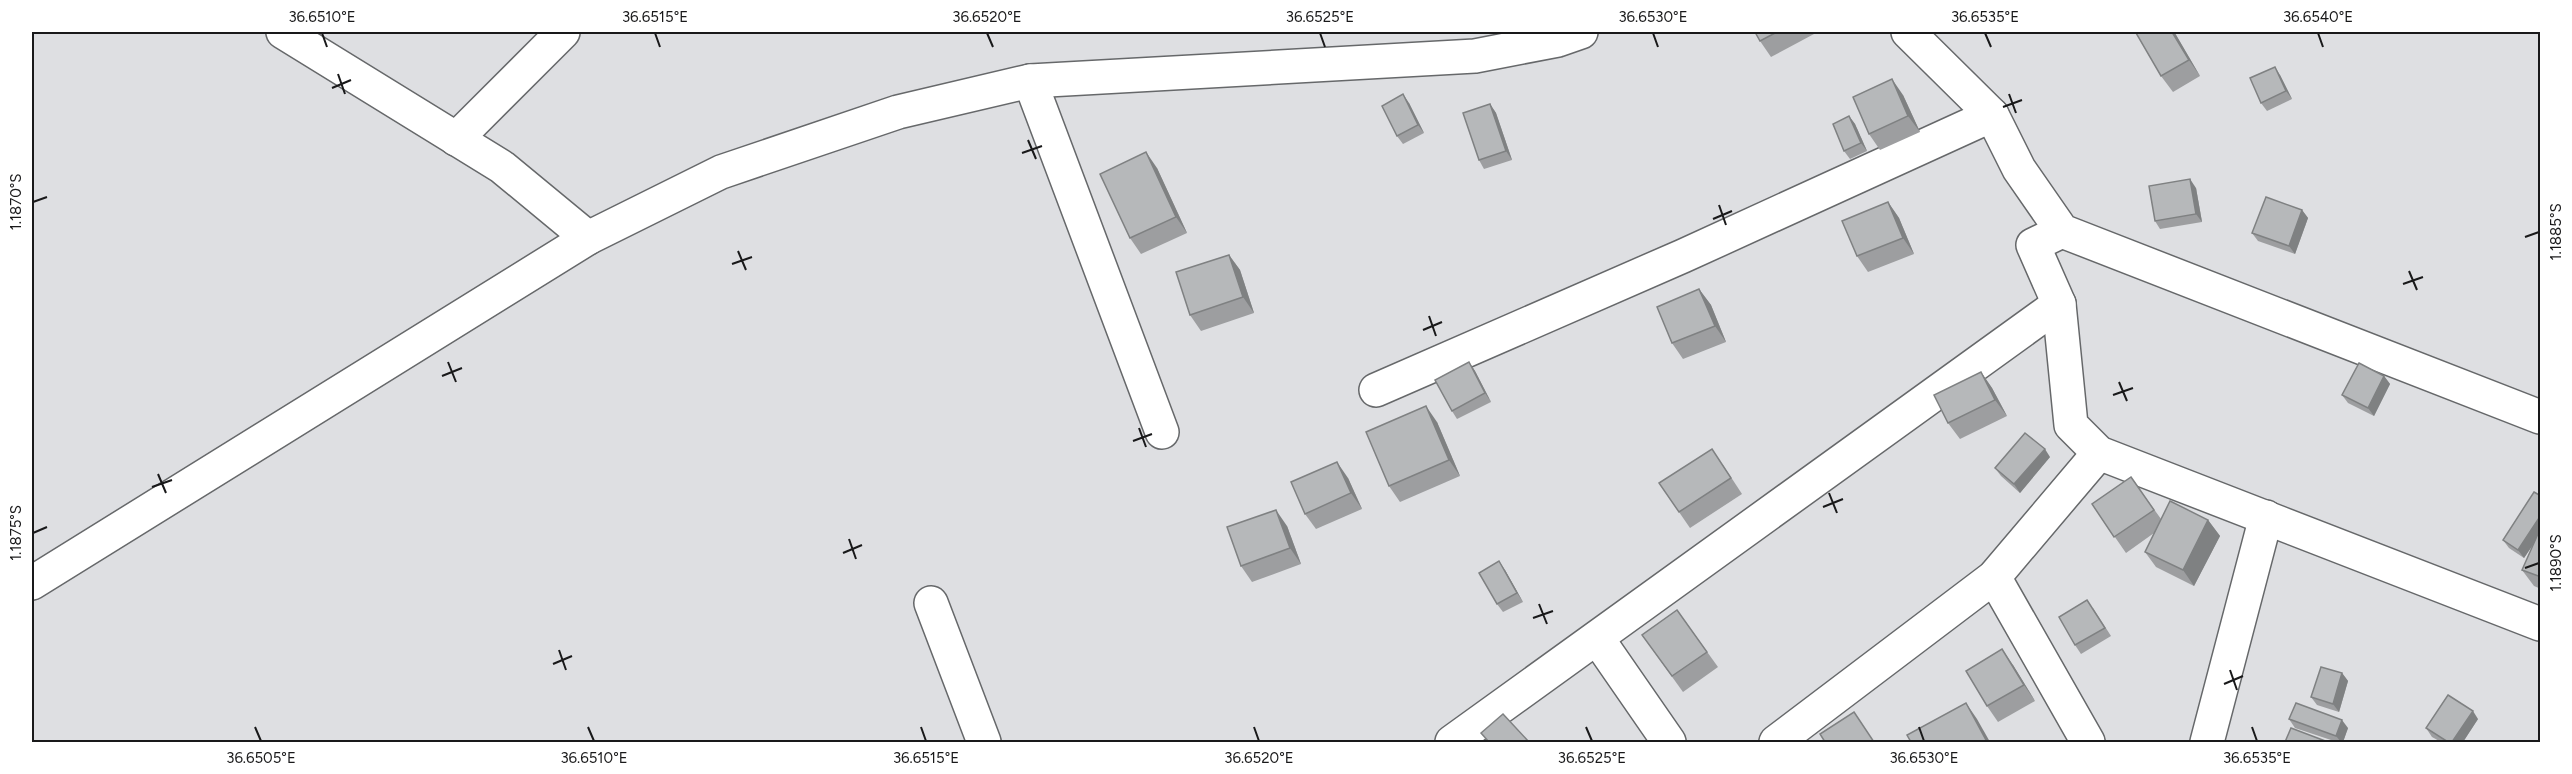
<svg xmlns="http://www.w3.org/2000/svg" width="2572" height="774" font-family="Figtree,sans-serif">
	<rect width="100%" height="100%" fill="#dedfe2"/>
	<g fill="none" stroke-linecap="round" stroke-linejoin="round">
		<defs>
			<g id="minor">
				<polyline points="283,32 502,167 588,238"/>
				<polyline points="1908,32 1992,115 2019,169 2062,231 2540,417"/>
				<polyline points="1030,81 1162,432"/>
				<polyline points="456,139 563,32"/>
				<polyline points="2062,231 2033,245 2059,304 2071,425 2099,453 2540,624"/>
				<polyline points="1376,390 1683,256 1992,115"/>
				<polyline points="1994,577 2088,742"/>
				<polyline points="32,583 588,238 721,172 898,112 1030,81 1475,56 1558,40 1581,32"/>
				<polyline points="931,603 984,742"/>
				<polyline points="1597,638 1669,742"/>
				<polyline points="1452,742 2059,304"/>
				<polyline points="1776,742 1994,577 2099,453"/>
				<polyline points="2207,742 2266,517"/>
			</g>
		</defs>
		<!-- minor casing -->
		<use href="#minor" stroke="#66686a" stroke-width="36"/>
		<!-- minor -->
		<use href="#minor" stroke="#fff" stroke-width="33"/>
	</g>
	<!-- wall -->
	<g fill="#9d9ea0">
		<polygon points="1755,32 1813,32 1814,34 1771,57 1760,41"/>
		<polygon points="2139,32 2174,32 2200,76 2173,92 2161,76"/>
		<polygon points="2280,75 2292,99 2267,111 2261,103"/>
		<polygon points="1903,95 1920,132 1880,150 1869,134"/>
		<polygon points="1409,103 1424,133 1403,144 1397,136"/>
		<polygon points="1490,104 1496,113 1512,160 1484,169 1479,160"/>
		<polygon points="1849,116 1855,124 1867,151 1850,159 1844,151"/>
		<polygon points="1157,168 1187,233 1141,254 1130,238"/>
		<polygon points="2196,188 2202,222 2160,229 2155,221"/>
		<polygon points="1888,202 1899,218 1914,254 1868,272 1857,256"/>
		<polygon points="2302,210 2308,218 2295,254 2258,241 2252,233"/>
		<polygon points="1229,255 1240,270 1254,313 1201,331 1190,315"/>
		<polygon points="1699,289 1711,305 1726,342 1683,359 1672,343"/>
		<polygon points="1469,362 1475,371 1491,402 1457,419 1452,411"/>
		<polygon points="1981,372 1992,388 2007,416 1960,439 1948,423"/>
		<polygon points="2384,376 2390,384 2374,416 2348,403 2342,395"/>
		<polygon points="1437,422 1460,476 1400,502 1389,486"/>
		<polygon points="2050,457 2020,493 2001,476 1995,468"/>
		<polygon points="1723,465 1742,494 1690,528 1679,512"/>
		<polygon points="2131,477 2161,519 2208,520 2220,536 2194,586 2156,567 2145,552 2154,533 2126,553 2092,504"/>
		<polygon points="1348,478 1362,509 1316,529 1305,514"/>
		<polygon points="2541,496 2541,589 2534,586 2522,570 2534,543 2524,558 2509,548 2503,540"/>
		<polygon points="1287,526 1301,564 1252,582 1241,566"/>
		<polygon points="1505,570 1523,602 1503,612 1497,604"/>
		<polygon points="2093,608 2111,636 2081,654 2075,645"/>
		<polygon points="1677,610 1718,667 1683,692 1642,635"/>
		<polygon points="2013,665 2035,701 1998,722 1987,706"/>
		<polygon points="2342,673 2348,681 2339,712 2317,705 2311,697"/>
		<polygon points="2289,719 2348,728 2343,742 2337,742 2295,728"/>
		<polygon points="2478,719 2463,742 2441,742 2432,737 2426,728"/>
	</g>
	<!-- shaded-wall -->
	<g fill="#7f8182">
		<polygon points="2172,32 2175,33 2200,76 2189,60"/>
		<polygon points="2275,67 2280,75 2292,99 2286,91"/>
		<polygon points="1892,79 1903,95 1920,132 1908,116"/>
		<polygon points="1403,94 1409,103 1424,133 1418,125"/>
		<polygon points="1490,104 1496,113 1512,160 1506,151"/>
		<polygon points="1849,116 1855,124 1867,151 1861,143"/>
		<polygon points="1146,152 1157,168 1187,233 1176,217"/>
		<polygon points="2190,179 2196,188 2202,222 2196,214"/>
		<polygon points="1888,202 1899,218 1914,254 1903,238"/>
		<polygon points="2302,210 2308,218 2295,254 2289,246"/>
		<polygon points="1229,255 1240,270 1254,313 1243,297"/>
		<polygon points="1699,289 1711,305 1726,342 1715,326"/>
		<polygon points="1469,362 1475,371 1491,402 1485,393"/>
		<polygon points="1981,372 1992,388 2007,416 1995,400"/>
		<polygon points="2384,376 2390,384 2374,416 2368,408"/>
		<polygon points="1426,406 1437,422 1460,476 1449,460"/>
		<polygon points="2045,449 2050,457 2020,493 2014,484"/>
		<polygon points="1337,462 1348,478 1362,509 1351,493"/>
		<polygon points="1276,510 1287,526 1301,564 1290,548"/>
		<polygon points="2541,515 2541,533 2524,558 2518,550"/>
		<polygon points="2208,520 2220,536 2194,586 2183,570"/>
		<polygon points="1499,561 1505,570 1523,602 1517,593"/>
		<polygon points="2002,649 2013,665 2035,701 2024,685"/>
		<polygon points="2342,673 2348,681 2339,712 2333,704"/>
		<polygon points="1966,703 1977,719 1990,742 1987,742"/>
		<polygon points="2473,711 2478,719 2463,742 2452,742"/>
		<polygon points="2342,720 2348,728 2343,742 2341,742 2336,736"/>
	</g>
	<!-- building -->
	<g fill="#b6b8ba" stroke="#7f8182" stroke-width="1.5">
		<polygon points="1755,32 1777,32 1760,41"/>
		<polygon points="2139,32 2172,32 2189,60 2161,76 2136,33"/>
		<polygon points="2275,67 2286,91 2261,103 2250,78"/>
		<polygon points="1892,79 1908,116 1869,134 1853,97"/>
		<polygon points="1403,94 1418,125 1397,136 1382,106"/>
		<polygon points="1490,104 1506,151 1479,160 1463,113"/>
		<polygon points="1849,116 1861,143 1844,151 1833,124"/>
		<polygon points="1146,152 1176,217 1130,238 1100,174"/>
		<polygon points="2190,179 2196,214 2155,221 2149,186"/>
		<polygon points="2266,197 2302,210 2289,246 2252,233"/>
		<polygon points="1888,202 1903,238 1857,256 1842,221"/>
		<polygon points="1229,255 1243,297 1190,315 1176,272"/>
		<polygon points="1699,289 1715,326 1672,343 1657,307"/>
		<polygon points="1469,362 1485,393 1452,411 1435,380"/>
		<polygon points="2359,363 2384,376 2368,408 2342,395"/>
		<polygon points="1981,372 1995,400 1948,423 1934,395"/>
		<polygon points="1426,406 1449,460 1389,486 1366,432"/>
		<polygon points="2025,433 2045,449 2014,484 1995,468"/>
		<polygon points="1712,449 1731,478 1679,512 1659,483"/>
		<polygon points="1337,462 1351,493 1305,514 1291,482"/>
		<polygon points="2131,477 2154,510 2114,537 2092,504"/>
		<polygon points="2534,492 2541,496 2541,515 2518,550 2503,540"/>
		<polygon points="2170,501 2208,520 2183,570 2145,552"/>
		<polygon points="1276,510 1290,548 1241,566 1227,527"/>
		<polygon points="2541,527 2541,577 2522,570"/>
		<polygon points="1499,561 1517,593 1497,604 1479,573"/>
		<polygon points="2087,600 2105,628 2075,645 2059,617"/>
		<polygon points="1677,610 1707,652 1672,676 1642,635"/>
		<polygon points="2002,649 2024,685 1987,706 1966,671"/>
		<polygon points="2321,667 2342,673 2333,704 2311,697"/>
		<polygon points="2448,695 2473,711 2452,742 2448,742 2426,728"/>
		<polygon points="1966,703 1987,742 1911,742 1907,735"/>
		<polygon points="2296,703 2342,720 2336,736 2289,719"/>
		<polygon points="1854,712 1874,742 1825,742 1820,734"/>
		<polygon points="1503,714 1529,742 1489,742 1481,733"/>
		<polygon points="2291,728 2328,742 2285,742"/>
	</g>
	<!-- ticks -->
	<path fill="none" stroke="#19191a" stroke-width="2" d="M322,33L327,47M655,33L660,47M987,33L993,47M1320,33L1325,47M1653,33L1658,47M1985,33L1991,47M2318,33L2323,47M338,74L345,94M332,88L351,80M2009,94L2016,113M2003,107L2022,100M1028,140L1036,159M1022,153L1042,146M33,202L47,197M1719,205L1726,225M1713,219L1732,211M2525,237L2539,232M738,251L746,270M732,264L752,257M2409,271L2417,290M2403,284L2423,277M1429,316L1436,336M1423,330L1442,322M448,362L456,382M442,376L462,368M2119,382L2127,401M2113,395L2133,388M1139,428L1146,447M1133,441L1152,434M158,474L166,493M152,487L172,480M1829,493L1837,513M1823,507L1843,499M33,533L47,527M849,539L856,559M843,553L862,545M2525,568L2539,563M1539,604L1547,624M1533,618L1553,611M559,650L566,670M553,664L572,656M2230,670L2237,690M2224,684L2243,676M255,727L261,741M588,727L594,741M921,727L926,741M1254,727L1259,741M1586,727L1592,741M1919,727L1924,741M2252,727L2257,741"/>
	<!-- border -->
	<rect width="2572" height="774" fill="none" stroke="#ffffff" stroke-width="66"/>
	<rect x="33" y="33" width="2506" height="708" fill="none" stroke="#19191a" stroke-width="2"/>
	<g font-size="15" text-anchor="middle" fill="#19191a">
		<text x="322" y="22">36.6510°E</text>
		<text x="655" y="22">36.6515°E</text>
		<text x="987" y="22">36.6520°E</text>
		<text x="1320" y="22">36.6525°E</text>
		<text x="1653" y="22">36.6530°E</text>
		<text x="1985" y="22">36.6535°E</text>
		<text x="2318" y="22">36.6540°E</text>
		<text transform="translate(16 202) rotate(-90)" y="5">1.1870°S</text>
		<text transform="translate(2556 232) rotate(-90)" y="5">1.1885°S</text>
		<text transform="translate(16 533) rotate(-90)" y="5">1.1875°S</text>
		<text transform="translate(2556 563) rotate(-90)" y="5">1.1890°S</text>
		<text x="261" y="763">36.6505°E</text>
		<text x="594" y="763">36.6510°E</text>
		<text x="926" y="763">36.6515°E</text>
		<text x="1259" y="763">36.6520°E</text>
		<text x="1592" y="763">36.6525°E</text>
		<text x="1924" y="763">36.6530°E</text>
		<text x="2257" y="763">36.6535°E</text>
	</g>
</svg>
